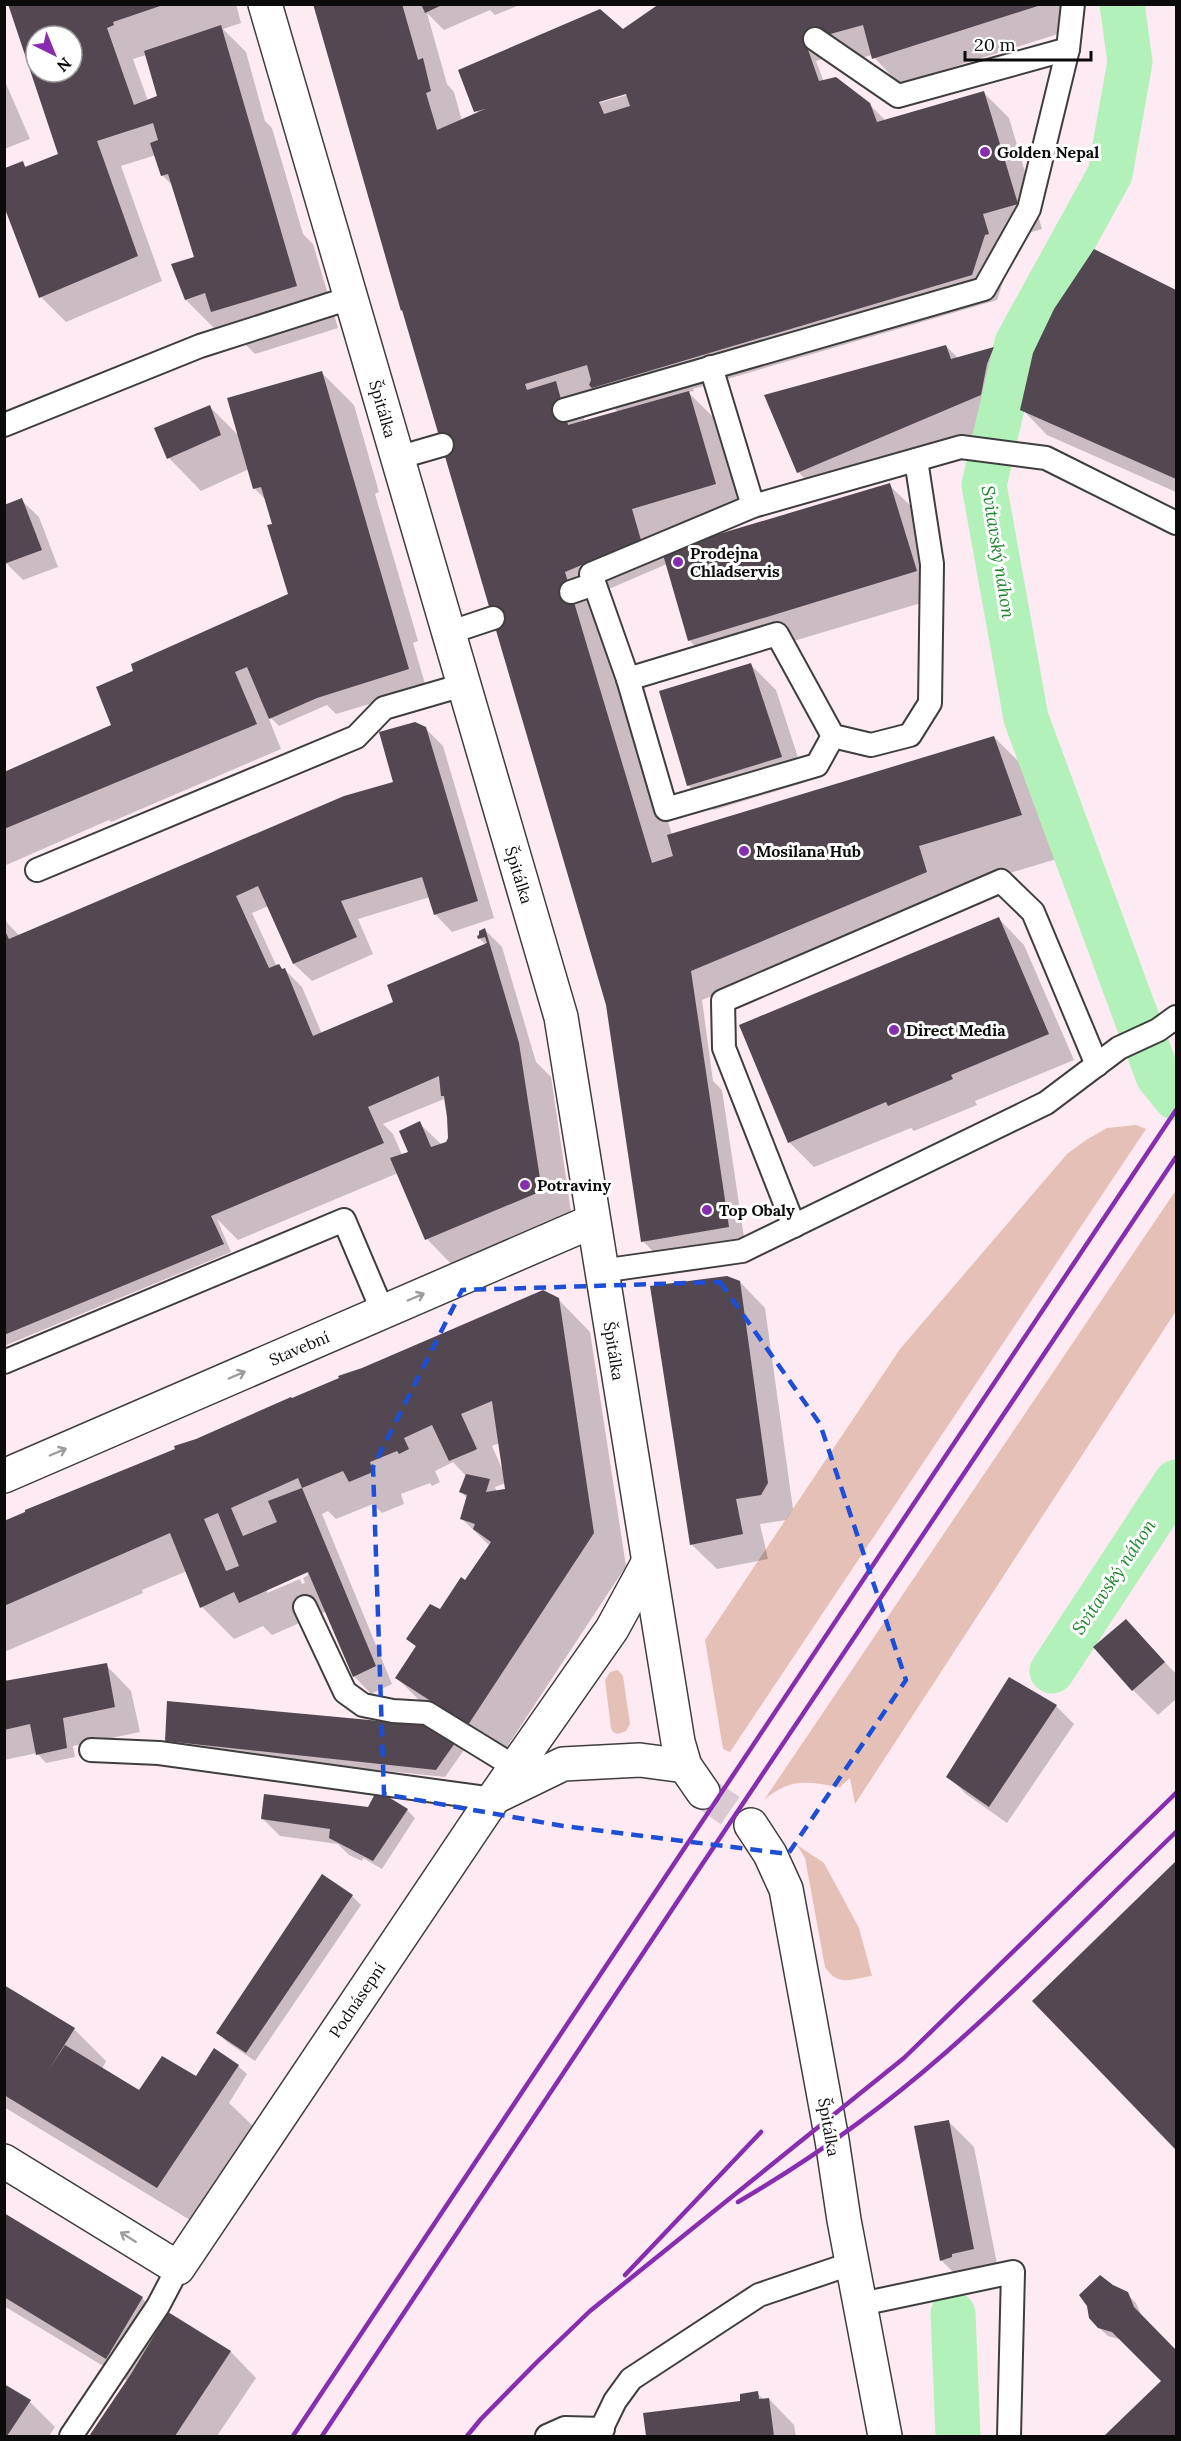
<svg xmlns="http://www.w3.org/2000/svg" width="1181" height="2441" font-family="Lora,serif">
	<rect width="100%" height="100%" fill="#feeaf3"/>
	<!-- green -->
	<g fill="#e5c0b7">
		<polygon points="1136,1125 1146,1129 730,1752 723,1749 705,1640 900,1349 1067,1154 1086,1140 1107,1128"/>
		<path d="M1176,1190V1311L855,1804L850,1778L840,1787C807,1782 791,1777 764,1800Z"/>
		<polygon points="618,1670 623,1676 630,1724 626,1731 618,1734 613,1732 611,1728 605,1680 610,1672"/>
		<path d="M797,1845L824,1863L859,1928L872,1976C851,1979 838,1987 825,1967L805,1858Z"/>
	</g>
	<!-- shadow -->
	<g fill="#0003" fill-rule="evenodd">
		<path d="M9,4H236L241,23L223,29L246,52L265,121L272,128L303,234L313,244L338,328L255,354L239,338L228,342L186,300L173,265L196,258L174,187L162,175L156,155L121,166L162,281L66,322L41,297L4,205V169L22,162L27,168L60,155ZM36,36H72V72H36ZM146,55L159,97L148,101L133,59Z"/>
		<path d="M315,4H522L495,15L490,10L444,30L427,13L447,84L454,92L462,121L478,114L460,70L623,30L662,4H1069L1077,28L899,84L872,55L854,60L846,52L816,61L824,82L869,104L886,121L984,93L1009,118L1042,229L1007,239L1014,259L1010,260L997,300L693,389L694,391L688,392L714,418L741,509L656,534L662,553L889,485L915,510L941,597L714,665L689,640L667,564L588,598L607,616L672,835L994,737L1036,779L1063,857L950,891L951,897L702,1000L713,1081L722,1090L745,1244L660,1259L643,1241L607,1006L405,313L402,310ZM627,92V95L592,105V102ZM600,394L619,413L585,422L581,408Z"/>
		<polygon points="4,79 30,139 4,149"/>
		<polygon points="1095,251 1176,291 1176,492 1047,435 1022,409"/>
		<polygon points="946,346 958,358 994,349 1019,374 1012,390 1006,420 824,498 798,472"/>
		<polygon points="322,373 354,405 379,492 375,494 418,641 413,643 426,687 336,714 327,705 279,726 267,714 281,749 111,822 109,820 4,866 4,774 113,726 290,595 266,500 254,488 249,469 201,491 169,458 156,429 209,406 240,437"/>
		<polygon points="21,500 39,517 58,567 23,580 6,563"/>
		<polygon points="751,665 776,690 806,782 714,810 688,785"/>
		<path d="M425,728L443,746L494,918L452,932L435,914L430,897L358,919L373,954L312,981L294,964L268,906L252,913L277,967L285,970L302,987L322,1034L395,1003L486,945L479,938L485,930L502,947L536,1062L551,1077L572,1218L459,1272L427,1239L398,1173L238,1240L217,1219L231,1252L4,1346V917L8,924L20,936L395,783ZM444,1099L450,1138L447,1143L442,1145L419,1123L410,1153L402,1155L393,1134L383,1124Z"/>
		<polygon points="999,919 1024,945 1074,1060 975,1101 977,1105 914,1131 911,1128 814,1167 789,1142"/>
		<polygon points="740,1282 765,1308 793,1509 786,1520 760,1524 768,1559 717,1569 691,1544"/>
		<path d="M558,1299L590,1332L626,1566L501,1756L429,1710L397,1678L417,1648L408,1639L440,1611L466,1582L490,1546L462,1519L467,1498L461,1492L467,1477L453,1462L435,1471L440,1482L432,1486L430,1483L401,1494L404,1504L382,1513L373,1504L336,1519L328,1511L322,1514L392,1684L371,1694L354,1676L327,1611L272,1635L263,1626L234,1639L202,1607L187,1571L142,1590L143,1593L4,1652V1521L292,1400ZM500,1443L503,1471L492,1446ZM506,1483L507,1490L497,1492L495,1487ZM307,1572L308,1575L303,1578L305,1583L302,1584L300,1579L267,1593V1590Z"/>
		<polygon points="1126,1621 1176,1674 1176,1699 1158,1715 1133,1690"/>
		<polygon points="106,1665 131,1691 140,1732 73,1746 75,1757 46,1763 37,1753 4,1760 4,1678 8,1681"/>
		<polygon points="1010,1679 1056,1706 1074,1724 1007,1823 966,1794 948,1776"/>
		<polygon points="166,1740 456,1741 464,1750 445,1777 175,1749"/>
		<polygon points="368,1808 407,1810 415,1818 382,1869 363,1858 362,1861 349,1855 338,1844 280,1836 263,1819"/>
		<polygon points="1176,1862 1176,2148 1034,2001"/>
		<polygon points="322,1876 352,1896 361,1905 255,2061 227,2042 218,2033"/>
		<polygon points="4,1987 74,2029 106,2061 102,2069 140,2092 205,2084 214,2050 238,2066 247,2074 229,2103 253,2126 190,2220 4,2107"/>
		<polygon points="948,2121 974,2147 999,2274 967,2286 942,2261 916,2127"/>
		<polygon points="4,2215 142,2298 164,2321 168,2314 231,2352 256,2378 217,2436 91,2436 128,2381 4,2306"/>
		<polygon points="1101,2277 1113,2287 1127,2294 1136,2303 1142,2317 1176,2352 1176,2436 1105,2436 1163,2381 1122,2340 1108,2336 1094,2323"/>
		<polygon points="4,2386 30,2402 55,2427 49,2436 4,2436"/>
		<polygon points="757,2393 764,2400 769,2399 794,2425 796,2436 647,2436 645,2414 741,2403"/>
	</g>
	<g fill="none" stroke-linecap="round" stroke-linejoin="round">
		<!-- canal -->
		<g stroke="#b2f1b9" stroke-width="45">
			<polyline points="1122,4 1130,62 1110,174 1017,343 984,485 1026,718 1158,1076 1176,1098"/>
			<polyline points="1052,1671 1176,1482"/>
			<polyline points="953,2314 958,2436"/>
		</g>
	</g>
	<!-- building -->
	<g fill="#534851" fill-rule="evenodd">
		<path d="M8,4H166L113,22L114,25L107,28L134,105L157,96L144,51L221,25L297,286L211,312L205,293L185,300L171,264L194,257L168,174L161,176L150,143L158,140L153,123L97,141L138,256L39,298L5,209V168L23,161L25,167L58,154ZM36,36H72V72H36Z"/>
		<path d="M313,4H402L418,60L423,58L431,91L426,93L437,130L485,109L474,112L458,70L600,9L623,29L659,4H1044L872,59L863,25L805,41L819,81L836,77L870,103L877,122L984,91L1018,204L983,214L989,234L985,235L972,275L592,388L589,385L591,380L587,365L525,384L527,390L556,381L568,425L689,391L716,484L632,509L641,540L565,572L652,863L673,856L667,835L994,736L1022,815L919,846L927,872L691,971L729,1227L641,1242L606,1005L402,310L401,311ZM626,94L630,106L604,114L599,102Z"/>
		<polygon points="421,4 444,4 425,13"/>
		<polygon points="1094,249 1176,290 1176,479 1020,410 1033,353 1054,309"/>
		<polygon points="946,345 951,359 994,347 987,364 981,395 797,473 764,395"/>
		<polygon points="322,371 409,669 317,698 269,719 247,667 235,672 257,724 4,829 4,772 111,725 96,687 133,671 131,664 288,594 267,525 272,524 261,487 253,489 227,398"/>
		<polygon points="210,405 221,435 167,459 154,428"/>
		<polygon points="890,483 917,571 688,641 662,551"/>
		<polygon points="22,498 42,550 4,564 4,505"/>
		<polygon points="751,663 782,757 687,786 659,691"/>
		<polygon points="415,722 426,727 478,901 434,915 422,877 341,901 357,937 293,964 258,886 236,896 269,968 279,964 282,969 285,968 313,1036 393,1002 387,985 487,943 485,937 478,939 477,936 479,935 479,931 485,928 519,1043 541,1185 537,1193 425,1240 390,1158 408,1152 399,1131 420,1121 431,1147 446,1142 448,1138 447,1116 444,1096 441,1096 439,1076 368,1107 384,1143 211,1216 224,1244 4,1335 4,929 9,939 344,796 393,782 379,732"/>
		<polygon points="999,917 1049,1034 951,1075 953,1079 888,1106 886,1102 788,1143 739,1025"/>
		<polygon points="727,1276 740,1281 768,1483 761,1495 736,1499 743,1534 690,1545 650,1286"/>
		<path d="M543,1290L559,1298L594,1533L468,1725L395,1678L416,1646L406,1639L430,1604L440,1609L461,1577L465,1580L491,1542L473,1529L475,1524L460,1519L467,1495L459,1492L466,1474L490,1479L486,1492L505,1489L492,1401L461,1414L477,1449L473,1451L449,1461L432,1425L404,1438L409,1449L399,1454L397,1451L370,1462L373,1472L349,1482L343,1471L302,1488L298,1478L231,1508L243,1536L277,1522L268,1501L302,1488L376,1666L353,1677L308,1572L239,1603L234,1592L200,1608L170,1533L4,1606V1521L25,1512V1510L175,1449L174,1446L196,1439L291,1397L292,1398L339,1378L338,1376L362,1368ZM218,1513L239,1566L226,1571L204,1519Z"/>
		<polygon points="1126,1619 1165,1662 1132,1691 1093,1647"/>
		<polygon points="107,1663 115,1707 63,1718 67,1748 36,1755 30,1724 4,1730 4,1681"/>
		<polygon points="1009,1677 1057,1705 989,1807 946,1777"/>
		<polygon points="167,1701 434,1726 457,1740 436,1770 165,1741"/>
		<polygon points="377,1790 408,1809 373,1861 329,1838 330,1829 261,1819 264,1794 368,1807"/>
		<polygon points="1176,1861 1176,2150 1032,2001"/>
		<polygon points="322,1874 353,1895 246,2053 216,2033"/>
		<polygon points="4,1985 75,2028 48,2071 65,2045 139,2090 162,2056 196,2076 214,2048 239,2065 157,2188 4,2095"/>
		<polygon points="949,2120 974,2249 952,2254 952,2257 940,2261 914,2126"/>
		<polygon points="4,2213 143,2297 106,2359 4,2297"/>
		<polygon points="1100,2275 1113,2285 1128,2292 1134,2307 1176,2350 1176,2436 1104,2436 1161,2381 1112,2332 1098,2328 1089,2318 1087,2306 1079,2295"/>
		<polygon points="168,2312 231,2351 175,2436 89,2436 131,2374"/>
		<polygon points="4,2384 31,2400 7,2436 4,2436"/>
		<polygon points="758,2391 759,2399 769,2398 774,2436 646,2436 643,2413 740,2401 740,2394"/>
	</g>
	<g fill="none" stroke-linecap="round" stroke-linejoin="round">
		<!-- minor-tunnel -->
		<polyline stroke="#dac9d0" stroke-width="33" stroke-dasharray="33 16" stroke-linecap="butt" points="703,1792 751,1825"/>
		<defs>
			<g id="service">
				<polyline points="815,39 898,96 1068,49"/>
				<polyline points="711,367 753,506 591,574 628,679 777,634 833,736 871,745 910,735 930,703 932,564 916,460"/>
				<polyline points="564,410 984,289 1029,209 1068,49 1073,4"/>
				<polyline points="4,425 200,346 350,298"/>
				<polyline points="397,458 442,445"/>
				<polyline points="753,506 961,447 1046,458 1176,523"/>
				<polyline points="571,592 594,584"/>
				<polyline points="448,633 493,618"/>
				<polyline points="628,679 666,809 817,765 833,736"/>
				<polyline points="37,870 356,737 384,708 463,685"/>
				<polyline points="794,1226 724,1048 723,1001 1001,881 1033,912 1097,1065"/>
				<polyline points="601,1271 742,1251 1046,1103 1119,1048 1158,1030 1176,1017"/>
				<polyline points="4,1362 344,1220 383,1312"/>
				<polyline points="305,1607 345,1692 363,1705 393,1711 427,1713 515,1767"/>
				<polyline points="91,1750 159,1753 493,1799"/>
				<polyline points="861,2304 1013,2272 1009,2436"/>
				<polyline points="71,2436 158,2306 178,2268"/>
				<polyline points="547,2436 565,2428 603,2429"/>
				<polyline points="598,2436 615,2401 631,2379 759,2295 853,2263"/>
			</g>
			<g id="minor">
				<polyline points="265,4 561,1017 678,1742 685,1766 703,1792"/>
				<polyline points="4,1476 593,1221"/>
				<polyline points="497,1796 563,1764 640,1760 685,1766"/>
				<polyline points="751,1825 770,1854 786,1889 832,2140 844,2220 885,2436"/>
				<polyline points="4,2161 178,2268 493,1799 612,1629 648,1563"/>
			</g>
		</defs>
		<!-- service casing -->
		<use href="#service" stroke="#3e3e3e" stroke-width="26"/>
		<!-- minor casing -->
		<use href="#minor" stroke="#3e3e3e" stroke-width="36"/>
		<!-- service -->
		<use href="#service" stroke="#fff" stroke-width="22"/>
		<!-- minor -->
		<use href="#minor" stroke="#fff" stroke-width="33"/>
		<!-- rail -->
		<g stroke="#862db0" stroke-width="4.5">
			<path d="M738,2202C810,2160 880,2110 944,2054C1024,1984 1099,1906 1176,1832"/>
			<polyline points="625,2275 761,2132"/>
			<polyline points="293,2436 1176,1110"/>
			<polyline points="322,2436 695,1875 1176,1157"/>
			<polyline points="467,2436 481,2419 537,2362 590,2311 904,2058 1176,1793"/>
		</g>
	</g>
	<!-- one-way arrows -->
	<defs><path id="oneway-shaft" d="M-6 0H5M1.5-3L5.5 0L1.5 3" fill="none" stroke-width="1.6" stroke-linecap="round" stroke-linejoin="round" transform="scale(1.5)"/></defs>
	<g stroke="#9d9d9d">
		<use href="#oneway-shaft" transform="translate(416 1297) rotate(-23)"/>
		<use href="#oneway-shaft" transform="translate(237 1375) rotate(-23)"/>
		<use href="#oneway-shaft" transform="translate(58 1452) rotate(-23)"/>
		<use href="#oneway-shaft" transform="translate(128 2237) rotate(-148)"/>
	</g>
	<!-- marked area -->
	<path fill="none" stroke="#1d4ed8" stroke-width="4.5" stroke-dasharray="12 8" stroke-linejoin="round" d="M720,1282L820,1424L906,1680L788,1854L563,1826L384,1794L373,1467L462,1290Z"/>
	<!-- markers -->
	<g fill="#862db0" stroke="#fff" stroke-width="2">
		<circle cx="985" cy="152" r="6"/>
		<circle cx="678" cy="562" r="6"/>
		<circle cx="744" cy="851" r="6"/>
		<circle cx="894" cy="1030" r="6"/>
		<circle cx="525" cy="1185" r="6"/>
		<circle cx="707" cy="1210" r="6"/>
	</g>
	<g text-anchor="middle" stroke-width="6" stroke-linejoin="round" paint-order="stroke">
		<!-- poi labels -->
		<g font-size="16" font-weight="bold" fill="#0b0b0b" stroke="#fff" text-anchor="start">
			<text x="997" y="158">Golden Nepal</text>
			<text x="690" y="559">Prodejna<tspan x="690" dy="18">Chladservis</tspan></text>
			<text x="756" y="857">Mosilana Hub</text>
			<text x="906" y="1036">Direct Media</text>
			<text x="537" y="1191">Potraviny</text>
			<text x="719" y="1216">Top Obaly</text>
		</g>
		<!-- street labels -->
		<g font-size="16" fill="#0b0b0b" stroke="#fff">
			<text transform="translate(383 409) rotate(74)" y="6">Špitálka</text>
			<text transform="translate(519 875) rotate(73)" y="6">Špitálka</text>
			<text transform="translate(299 1348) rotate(-23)" y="6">Stavební</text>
			<text transform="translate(614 1351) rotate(81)" y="6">Špitálka</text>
			<text transform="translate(357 2000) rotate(-56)" y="6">Podnásepní</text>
			<text transform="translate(829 2127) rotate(80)" y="6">Špitálka</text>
		</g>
		<!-- water labels -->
		<g font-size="18" font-style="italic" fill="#1d862e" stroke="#fff">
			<text transform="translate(998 552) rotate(81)" y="6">Svitavský náhon</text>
			<text transform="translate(1114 1577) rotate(-56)" y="6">Svitavský náhon</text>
		</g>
	</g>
	<!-- border -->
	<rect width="1181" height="2441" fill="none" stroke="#0b0b0b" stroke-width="12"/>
	<!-- north arrow -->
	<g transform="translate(54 54) rotate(137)"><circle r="28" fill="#ffffff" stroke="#9d9d9d" stroke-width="1.5"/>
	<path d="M0-4.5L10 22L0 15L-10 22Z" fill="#862db0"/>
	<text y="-9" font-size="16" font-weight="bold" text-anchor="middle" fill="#0b0b0b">N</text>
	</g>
	<!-- scale -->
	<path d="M965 51v9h126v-9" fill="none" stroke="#0b0b0b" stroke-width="3"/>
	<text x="974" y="51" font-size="18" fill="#0b0b0b" stroke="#ffffff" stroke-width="4.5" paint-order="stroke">20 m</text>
</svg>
